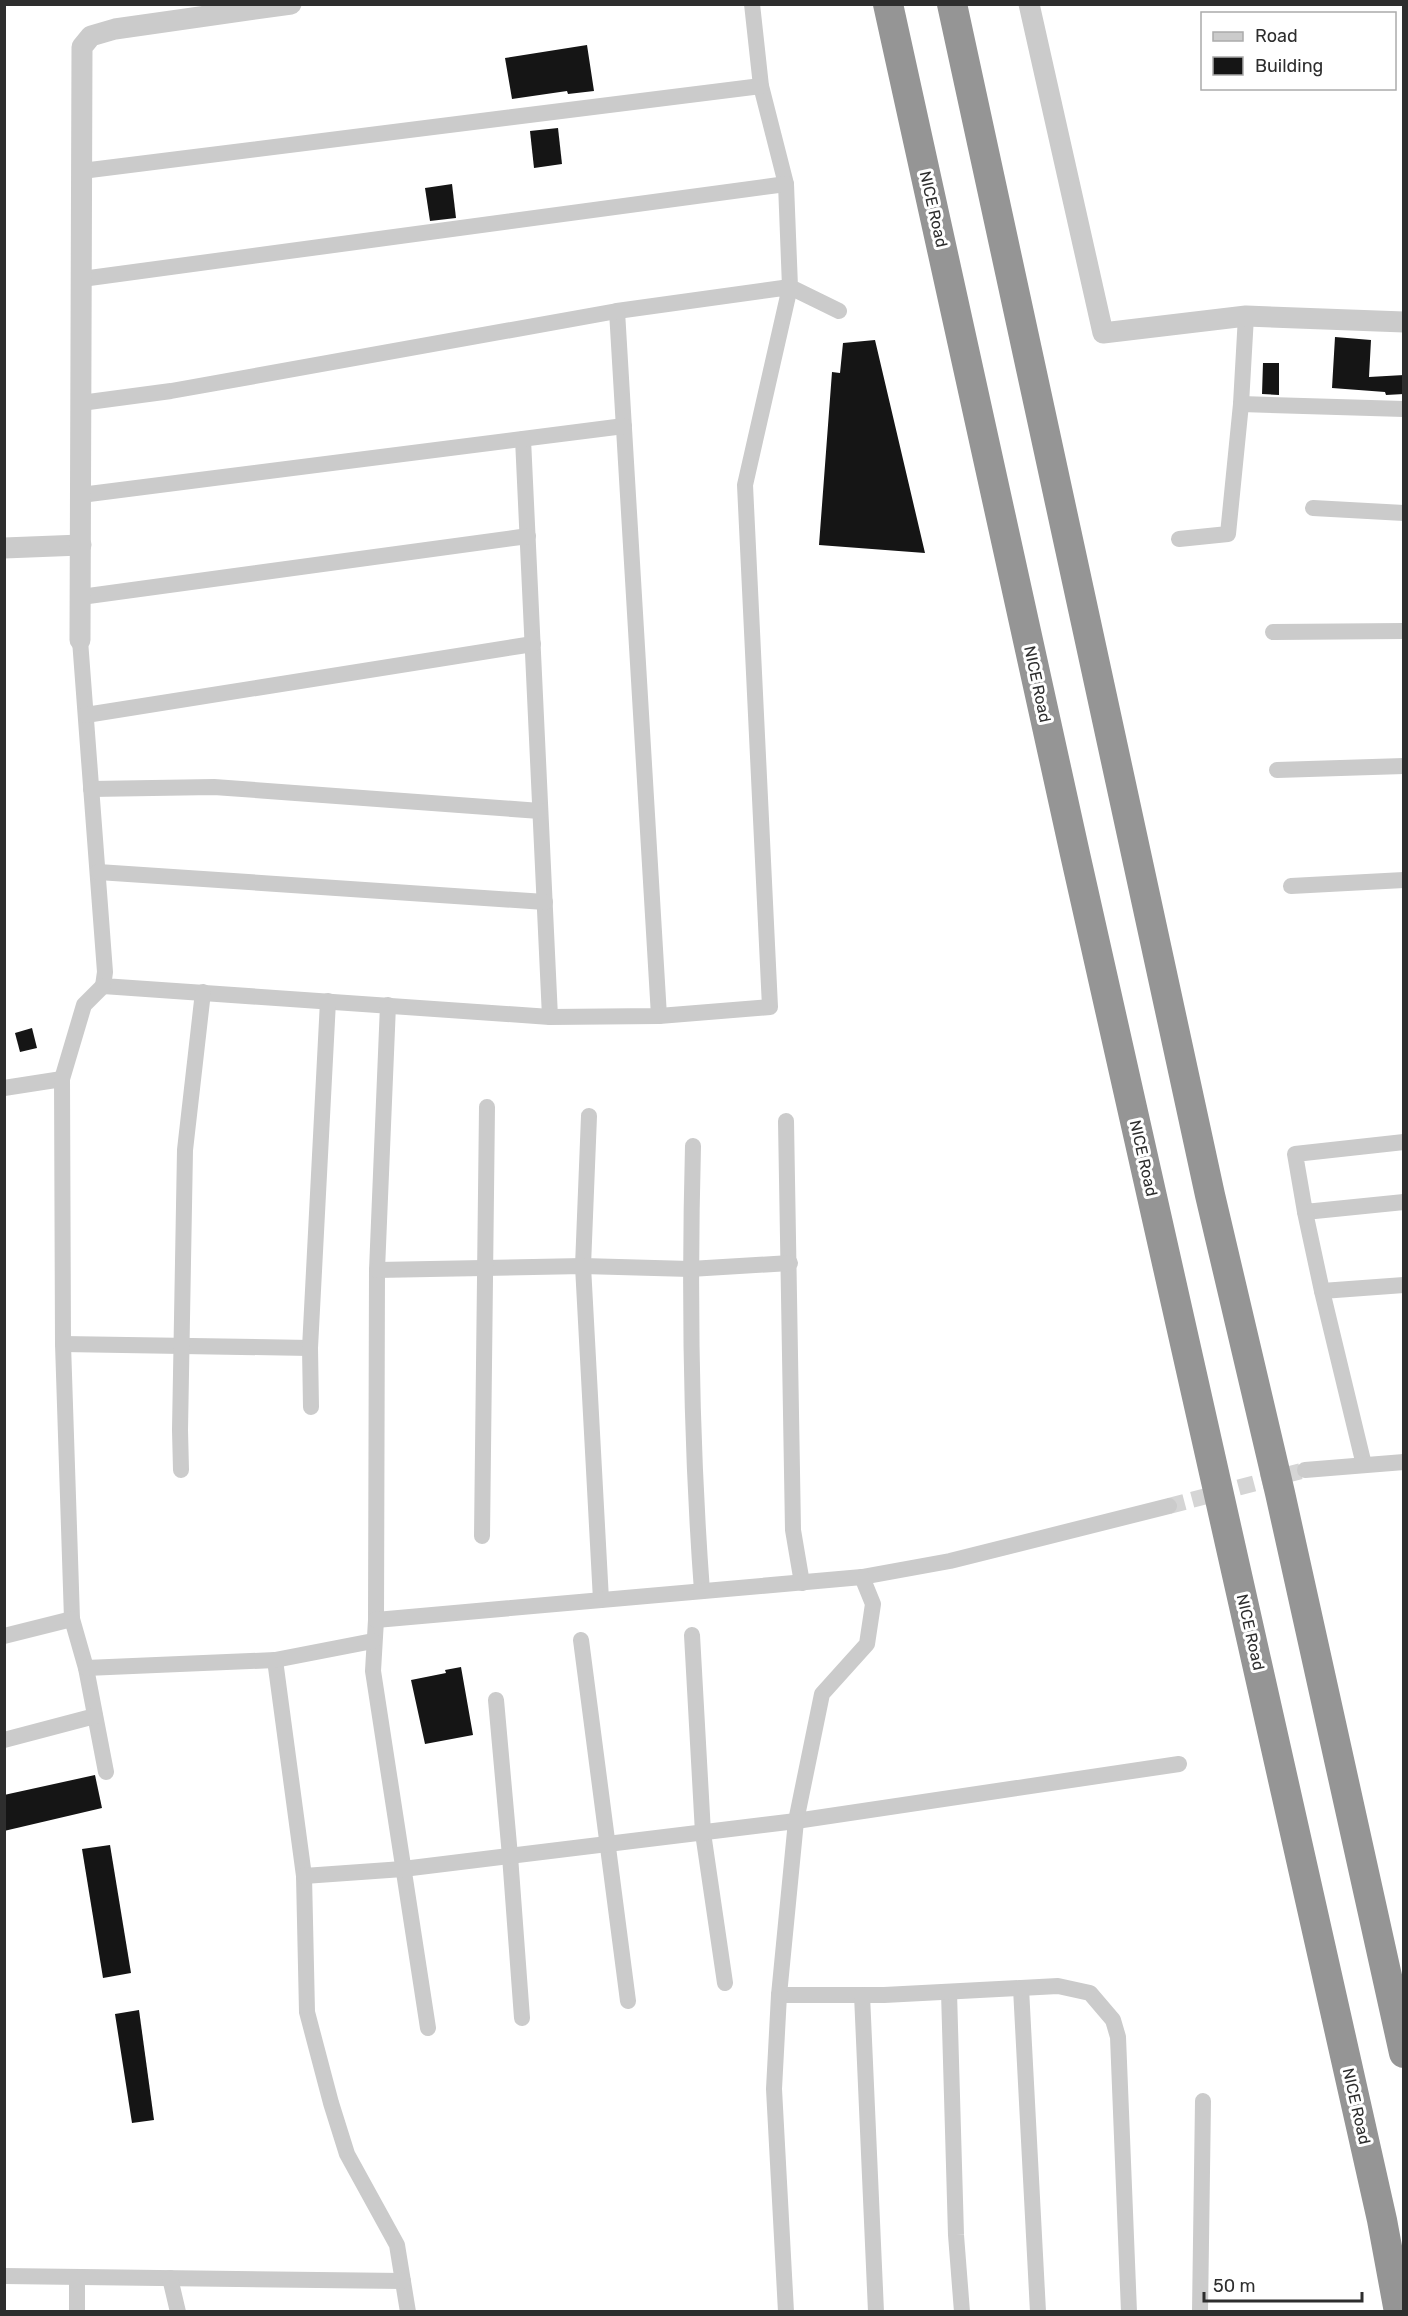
<svg xmlns="http://www.w3.org/2000/svg" width="1408" height="2316" font-family="Rubik,sans-serif">
	<rect width="100%" height="100%" fill="#fff"/>
	<!-- building -->
	<g fill="#151515">
		<polygon points="587,45 594,91 568,94 567,91 512,99 505,58"/>
		<polygon points="558,128 562,164 534,168 530,131"/>
		<polygon points="452,184 456,218 430,221 425,188"/>
		<polygon points="1335,337 1371,340 1369,377 1404,375 1404,394 1386,395 1385,392 1332,388"/>
		<polygon points="875,340 925,553 819,545 832,372 840,373 843,343"/>
		<polygon points="1263,363 1279,363 1279,395 1262,394"/>
		<polygon points="32,1028 37,1048 20,1052 15,1033"/>
		<polygon points="461,1667 473,1735 425,1744 411,1680 446,1673 445,1670"/>
		<polygon points="95,1775 102,1808 4,1831 4,1795"/>
		<polygon points="110,1845 131,1973 103,1978 82,1849"/>
		<polygon points="139,2010 154,2120 132,2123 115,2014"/>
	</g>
	<g fill="none" stroke-linecap="round" stroke-linejoin="round">
		<!-- minor-tunnel -->
		<polyline stroke="#d5d5d5" stroke-width="16" stroke-dasharray="16 8" stroke-linecap="butt" points="1169,1506 1305,1470"/>
		<!-- minor -->
		<g stroke="#cbcbcb" stroke-width="16">
			<polyline points="752,4 761,86 786,184 790,287 839,311"/>
			<polyline points="82,171 761,86"/>
			<polyline points="82,279 786,184"/>
			<polyline points="617,311 659,1016"/>
			<polyline points="1241,404 1404,409"/>
			<polyline points="523,439 550,1017"/>
			<polyline points="81,495 624,426"/>
			<polyline points="1313,508 1404,513"/>
			<polyline points="1179,539 1228,534 1241,404 1246,316"/>
			<polyline points="81,597 528,536"/>
			<polyline points="1273,632 1404,631"/>
			<polyline points="80,640 105,972 103,986 550,1017 659,1016 770,1007 745,485 790,287 617,311 171,391 81,403"/>
			<polyline points="86,715 533,644"/>
			<polyline points="1277,770 1404,766"/>
			<polyline points="91,789 214,787 540,811"/>
			<polyline points="98,872 545,902"/>
			<polyline points="1291,886 1404,880"/>
			<polyline points="388,1005 377,1270 376,1620 373,1671 428,2028"/>
			<polyline points="4,1088 62,1079"/>
			<polyline points="589,1116 583,1266 601,1600"/>
			<polyline points="786,1121 793,1530 802,1583"/>
			<polyline points="1404,1142 1295,1154 1305,1212 1404,1202"/>
			<path d="M693,1146C689,1295 691,1443 702,1591"/>
			<polyline points="1305,1212 1322,1291 1404,1285"/>
			<polyline points="377,1270 583,1266 690,1269 790,1263"/>
			<polyline points="1322,1291 1364,1465"/>
			<polyline points="63,1344 310,1348"/>
			<polyline points="311,1407 310,1348 328,1001"/>
			<polyline points="181,1470 180,1430 185,1150 203,992"/>
			<polyline points="1305,1470 1404,1462"/>
			<polyline points="482,1536 487,1107"/>
			<polyline points="72,1619 63,1344 62,1079 84,1005 103,986"/>
			<polyline points="376,1620 862,1577 950,1561 1169,1506"/>
			<polyline points="692,1635 703,1833 725,1983"/>
			<polyline points="4,1636 72,1619 86,1668 106,1772"/>
			<polyline points="581,1640 628,2001"/>
			<polyline points="275,1660 304,1876 307,2012 331,2103 347,2154 397,2245 408,2312"/>
			<polyline points="86,1668 275,1660 373,1641"/>
			<polyline points="496,1700 510,1856 522,2018"/>
			<polyline points="4,1740 95,1716"/>
			<polyline points="304,1876 403,1869 796,1821 1179,1764"/>
			<polyline points="1021,1988 1038,2312"/>
			<polyline points="949,1992 956,2235 962,2312"/>
			<polyline points="779,1995 884,1995 1058,1986 1090,1993 1113,2020 1118,2037 1129,2312"/>
			<polyline points="862,1995 876,2312"/>
			<polyline points="4,2276 403,2281"/>
			<polyline points="170,2278 178,2312"/>
			<polyline points="77,2312 77,2277"/>
			<polyline points="786,2312 774,2089 779,1995 796,1821 822,1694 867,1644 873,1604 862,1577"/>
			<polyline points="1200,2312 1203,2101"/>
		</g>
		<!-- tertiary -->
		<g stroke="#cbcbcb" stroke-width="21">
			<polyline points="1029,4 1103,333 1246,316 1404,322"/>
			<polyline points="4,548 81,545"/>
			<polyline points="80,640 82,47 91,36 115,29 291,4"/>
		</g>
		<!-- motorway -->
		<g stroke="#959595" stroke-width="30">
			<polyline points="888,4 1075,854 1382,2220 1399,2312"/>
			<polyline points="952,4 1210,1195 1280,1493 1404,2053"/>
		</g>
	</g>
	<g text-anchor="middle" stroke-width="6" stroke-linejoin="round" paint-order="stroke">
		<!-- street labels -->
		<g font-size="16" fill="#2e2e2e" stroke="#fff">
			<text transform="translate(934 209) rotate(77)" y="6">NICE Road</text>
			<text transform="translate(1038 684) rotate(78)" y="6">NICE Road</text>
			<text transform="translate(1144 1158) rotate(77)" y="6">NICE Road</text>
			<text transform="translate(1251 1632) rotate(77)" y="6">NICE Road</text>
			<text transform="translate(1357 2106) rotate(77)" y="6">NICE Road</text>
		</g>
	</g>
	<!-- border -->
	<rect width="1408" height="2316" fill="none" stroke="#2e2e2e" stroke-width="12"/>
	<!-- legend -->
	<rect x="1201" y="12" width="195" height="78" fill="#ffffff" stroke="#ababab" stroke-width="1.5"/>
	<rect x="1213" y="32" width="30" height="9" fill="#cbcbcb" stroke="#ababab" stroke-width="1.5"/>
	<text x="1255" y="42" font-size="18" fill="#2e2e2e">Road</text>
	<rect x="1213" y="57" width="30" height="18" fill="#151515" stroke="#ababab" stroke-width="1.5"/>
	<text x="1255" y="72" font-size="18" fill="#2e2e2e">Building</text>
	<!-- scale -->
	<path d="M1204 2292v9h158v-9" fill="none" stroke="#2e2e2e" stroke-width="3"/>
	<text x="1213" y="2292" font-size="18" fill="#2e2e2e" stroke="#ffffff" stroke-width="4.5" paint-order="stroke">50 m</text>
</svg>
